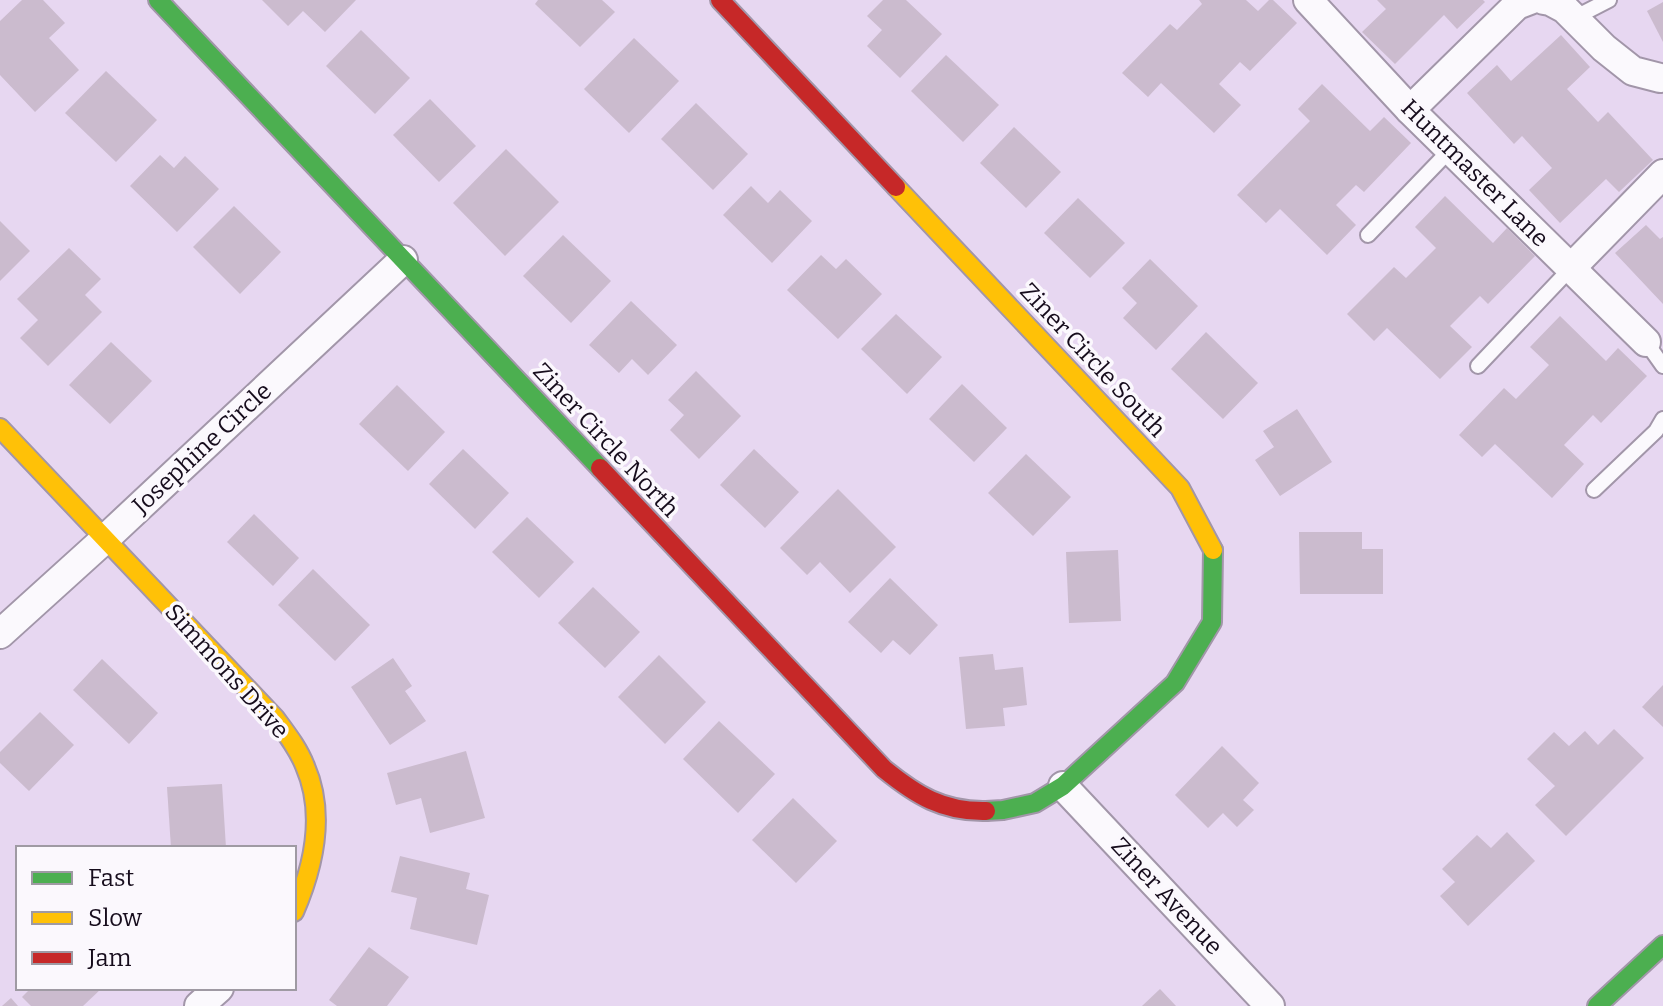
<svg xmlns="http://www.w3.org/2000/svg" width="1663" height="1006" font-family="Bitter,serif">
	<rect width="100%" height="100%" fill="#e7d7f1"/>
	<!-- building -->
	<g fill="#cbbbce">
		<polygon points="22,0 43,0 65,23 49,38 79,70 35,112 0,75 0,21"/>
		<polygon points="262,0 356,0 325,32 303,11 288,26"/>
		<polygon points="538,0 602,0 615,12 580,47 535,4"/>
		<polygon points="883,0 906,0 942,34 900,78 867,46 882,30 867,16"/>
		<polygon points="1199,0 1246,0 1258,11 1269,0 1273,0 1297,23 1250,71 1240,62 1219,84 1241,105 1214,133 1161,83 1148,97 1122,73 1170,24 1177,30 1202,4"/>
		<polygon points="1377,0 1483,0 1485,2 1457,29 1444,15 1395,64 1362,32 1386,9"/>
		<polygon points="1663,2 1663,42 1647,11"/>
		<polygon points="361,30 410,78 375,114 326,66"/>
		<polygon points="1561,35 1590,67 1567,89 1598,122 1608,112 1653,160 1619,192 1606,179 1560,223 1529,190 1552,168 1522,136 1514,144 1467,93 1497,65 1511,81"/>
		<polygon points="634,38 679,81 629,133 584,89"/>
		<polygon points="946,55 999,105 963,142 911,91"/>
		<polygon points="106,71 157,120 116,162 65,113"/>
		<polygon points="1322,84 1370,131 1384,117 1411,143 1364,192 1356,185 1336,205 1356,225 1327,255 1280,209 1266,223 1237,195 1310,121 1298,109"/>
		<polygon points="430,99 476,146 439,182 393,135"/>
		<polygon points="696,103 748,154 713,190 661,139"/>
		<polygon points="1014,127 1061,172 1026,208 980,163"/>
		<polygon points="506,149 559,202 505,256 453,203"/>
		<polygon points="160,155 174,168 185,156 219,189 177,232 130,186"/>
		<polygon points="751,186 768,203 780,190 812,221 772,263 723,215"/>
		<polygon points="1445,196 1493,243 1507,228 1535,256 1488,304 1480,296 1450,326 1472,347 1440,379 1387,328 1374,341 1347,314 1394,267 1406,278 1436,248 1415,227"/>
		<polygon points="1078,198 1125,243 1090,278 1044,233"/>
		<polygon points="234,206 281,252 240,294 193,247"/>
		<polygon points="0,221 30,251 0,281"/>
		<polygon points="1646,225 1660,239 1663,237 1663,304 1615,253"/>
		<polygon points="563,235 611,281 571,323 523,276"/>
		<polygon points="69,248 101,279 85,295 102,312 48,366 20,338 38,320 17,299"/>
		<polygon points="821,255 836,269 846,259 882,294 838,339 787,290"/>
		<polygon points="1150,259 1198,306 1156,350 1123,318 1137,303 1122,288"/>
		<polygon points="631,301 677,345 648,375 632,359 619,373 589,345"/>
		<polygon points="896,314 942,357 907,394 861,349"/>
		<polygon points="1560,316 1606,361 1618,348 1647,376 1601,423 1593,415 1564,445 1584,464 1552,498 1495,444 1482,457 1459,435 1504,388 1516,399 1549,365 1530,347"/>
		<polygon points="1206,332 1258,383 1223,419 1171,369"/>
		<polygon points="111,342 152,381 110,424 69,385"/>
		<polygon points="696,371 741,416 699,459 670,430 684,415 668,400"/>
		<polygon points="962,384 1007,428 974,462 929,419"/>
		<polygon points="397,385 445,432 408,471 359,424"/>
		<polygon points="1297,409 1332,462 1280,496 1255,460 1274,447 1263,431"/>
		<polygon points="463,449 509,493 475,529 429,484"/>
		<polygon points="754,449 799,492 765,528 720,485"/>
		<polygon points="1026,454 1071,497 1033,536 988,493"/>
		<polygon points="838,489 896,547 850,593 820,562 807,575 780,548"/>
		<polygon points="254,514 299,558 273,586 227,542"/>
		<polygon points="527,517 574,562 539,598 492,552"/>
		<polygon points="1299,532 1362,532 1362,549 1383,549 1383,594 1300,594"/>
		<polygon points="1118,550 1121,621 1069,623 1066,552"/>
		<polygon points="313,569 370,625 335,661 278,605"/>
		<polygon points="890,578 938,625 910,655 893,640 881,653 848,622"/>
		<polygon points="593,587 640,632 605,668 558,623"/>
		<polygon points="993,654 995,670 1023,667 1027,705 1003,708 1005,726 966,729 959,657"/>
		<polygon points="659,655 706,702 665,744 618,697"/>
		<polygon points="393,658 412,686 405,691 426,721 390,745 351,687"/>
		<polygon points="102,659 158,713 129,744 73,690"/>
		<polygon points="1663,685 1663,727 1642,707"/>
		<polygon points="40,712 74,745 29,791 0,763 0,752"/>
		<polygon points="719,721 775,774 738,813 683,759"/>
		<polygon points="1614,729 1644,758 1566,836 1535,805 1555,786 1527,759 1554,732 1569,746 1585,731 1598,745"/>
		<polygon points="1222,746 1259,783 1243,800 1254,810 1237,827 1223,813 1208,828 1175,795"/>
		<polygon points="466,751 485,818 430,833 421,798 396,805 387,773"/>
		<polygon points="222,784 226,848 171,848 167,787"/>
		<polygon points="793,798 837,841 796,883 752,840"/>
		<polygon points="1507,832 1535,861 1468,926 1440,896 1455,882 1442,869 1477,835 1491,848"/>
		<polygon points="400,856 470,873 466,889 489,895 477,945 410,929 417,898 391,892"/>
		<polygon points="369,947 409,977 387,1006 337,1006 329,1000"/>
		<polygon points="31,988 102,988 83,1006 31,1006 22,997"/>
		<polygon points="1160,989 1176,1006 1142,1006"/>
		<polygon points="11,998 18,1006 2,1006"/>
	</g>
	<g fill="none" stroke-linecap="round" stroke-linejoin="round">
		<defs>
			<g id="lane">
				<polyline points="1574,18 1609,0"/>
				<polyline points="1368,235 1450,150"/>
				<polyline points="1646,342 1663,366"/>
				<polyline points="1478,366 1571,268"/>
				<polyline points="1594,490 1656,431 1663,419"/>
			</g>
			<g id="street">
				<polyline points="1308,0 1410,110 1646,342"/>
				<polyline points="1544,0 1550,1 1565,9 1604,48 1633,71 1660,78"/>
				<polyline points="1410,110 1517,5 1530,0"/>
				<polyline points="1571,268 1663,174"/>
				<polyline points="0,634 105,539 403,260"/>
				<polyline points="1063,786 1270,1006"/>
				<polyline points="199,1006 219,988"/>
			</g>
			<g id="fast">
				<polyline points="158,0 600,468"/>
				<polyline points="986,811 1003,810 1035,803 1063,786 1175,683 1212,622 1213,550"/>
				<polyline points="1597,1006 1663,945"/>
			</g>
			<g id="slow">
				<polyline points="896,187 1180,488 1213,550"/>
				<path d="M0,428L275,718C286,733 298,748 305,766C326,814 314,866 294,912"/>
			</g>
			<g id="jam">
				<polyline points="720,0 896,187"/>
				<path d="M600,468L884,769C916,795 943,812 986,811"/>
			</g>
		</defs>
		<!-- lane casing -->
		<use href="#lane" stroke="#a296a9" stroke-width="18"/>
		<!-- street casing -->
		<use href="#street" stroke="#a296a9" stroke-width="32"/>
		<!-- fast casing -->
		<use href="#fast" stroke="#a296a9" stroke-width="22"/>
		<!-- slow casing -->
		<use href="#slow" stroke="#a296a9" stroke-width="22"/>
		<!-- jam casing -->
		<use href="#jam" stroke="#a296a9" stroke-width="22"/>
		<!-- lane -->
		<use href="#lane" stroke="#fbf9fd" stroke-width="14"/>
		<!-- street -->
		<use href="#street" stroke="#fbf9fd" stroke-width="28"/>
		<!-- fast -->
		<use href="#fast" stroke="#4caf50" stroke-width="18"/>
		<!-- slow -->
		<use href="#slow" stroke="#ffc107" stroke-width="18"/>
		<!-- jam -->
		<use href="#jam" stroke="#c62828" stroke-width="18"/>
	</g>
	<g text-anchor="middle" stroke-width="7" stroke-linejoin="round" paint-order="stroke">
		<!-- street labels -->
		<g font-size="24" fill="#160c1c" stroke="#fbf8fd">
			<text transform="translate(1475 173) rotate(45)" y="8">Huntmaster Lane</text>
			<text transform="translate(1093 360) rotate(47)" y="8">Ziner Circle South</text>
			<text transform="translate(606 440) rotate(47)" y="8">Ziner Circle North</text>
			<text transform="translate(202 448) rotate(-43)" y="8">Josephine Circle</text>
			<text transform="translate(227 671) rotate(48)" y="8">Simmons Drive</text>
			<text transform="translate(1167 896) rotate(47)" y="8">Ziner Avenue</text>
		</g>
	</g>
	<!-- legend -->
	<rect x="16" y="846" width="280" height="144" fill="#fbf8fd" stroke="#9f9aa3" stroke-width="2"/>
	<rect x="32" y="872" width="40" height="12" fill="#4caf50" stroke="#9f9aa3" stroke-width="2"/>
	<text x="88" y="886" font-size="24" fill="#160c1c">Fast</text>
	<rect x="32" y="912" width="40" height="12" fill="#ffc107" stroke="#9f9aa3" stroke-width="2"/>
	<text x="88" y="926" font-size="24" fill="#160c1c">Slow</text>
	<rect x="32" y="952" width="40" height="12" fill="#c62828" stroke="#9f9aa3" stroke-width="2"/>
	<text x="88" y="966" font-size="24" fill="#160c1c">Jam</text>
</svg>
